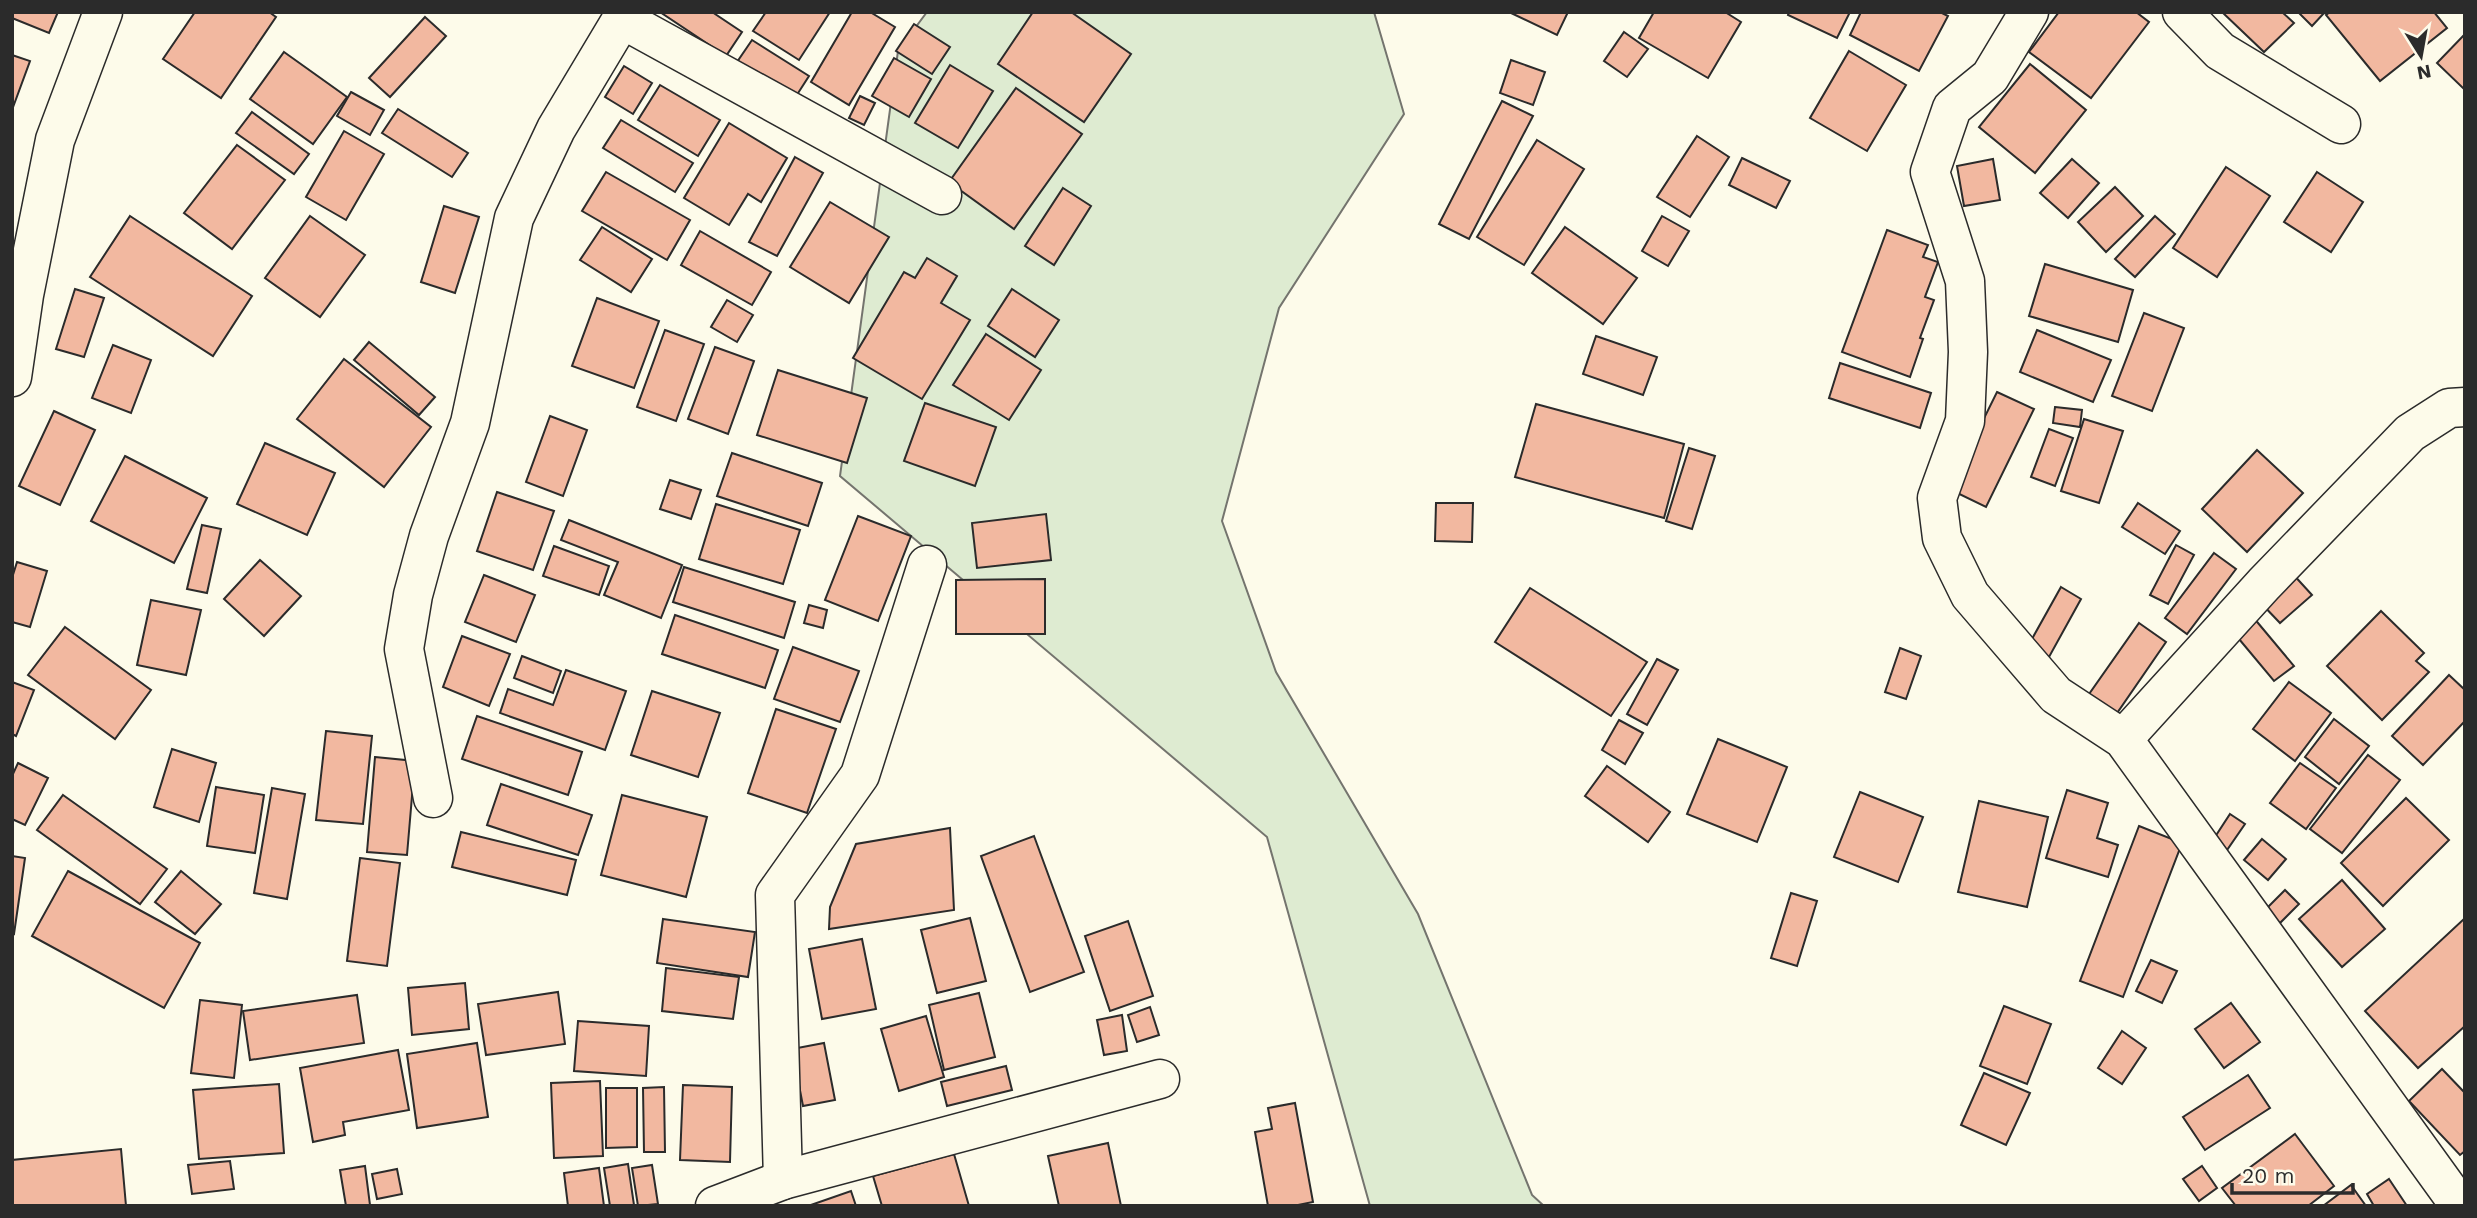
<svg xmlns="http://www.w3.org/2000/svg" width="2477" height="1218" font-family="'Work Sans',sans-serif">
	<rect width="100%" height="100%" fill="#fdfbea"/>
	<!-- green -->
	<polygon fill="#deebd1" stroke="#74746e" stroke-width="2" points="927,12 1374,12 1404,114 1279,308 1222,521 1276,672 1418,914 1532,1195 1544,1206 1370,1206 1267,837 840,476 898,51"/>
	<!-- building -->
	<g fill="#f2b8a0" stroke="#2b2b2b" stroke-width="2">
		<polygon points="12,12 58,12 49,33 12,18"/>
		<polygon points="195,12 269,12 276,17 221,98 163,59"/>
		<polygon points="660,12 712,12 742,32 726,56"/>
		<polygon points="766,12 830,12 799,60 753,31"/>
		<polygon points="852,12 870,12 895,27 849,105 811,82"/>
		<polygon points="1033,12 1071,12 1131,54 1084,122 998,64"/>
		<polygon points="1509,12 1568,12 1557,35"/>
		<polygon points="1654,12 1725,12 1741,22 1708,78 1639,38"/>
		<polygon points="1789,12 1850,12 1837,38 1788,15"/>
		<polygon points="1861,12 1940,12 1948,16 1919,71 1850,35"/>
		<polygon points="2059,12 2136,12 2149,22 2091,98 2029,52"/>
		<polygon points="2222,12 2282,12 2294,23 2264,52"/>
		<polygon points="2298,12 2325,12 2312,26"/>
		<polygon points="2330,12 2434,12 2447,28 2380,81 2326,15"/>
		<polygon points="425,17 446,36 390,97 369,78"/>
		<polygon points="914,24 950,47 932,74 896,51"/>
		<polygon points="1624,32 1648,49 1627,77 1604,61"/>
		<polygon points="2465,34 2465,90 2437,63"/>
		<polygon points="752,40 809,76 793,101 735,65"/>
		<polygon points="1849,51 1906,85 1867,151 1810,118"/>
		<polygon points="284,52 347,97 313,144 250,99"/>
		<polygon points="12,55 30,61 12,110"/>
		<polygon points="894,58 931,79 909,117 872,96"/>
		<polygon points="1511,60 1545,72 1533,105 1500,93"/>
		<polygon points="2030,64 2086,110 2035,173 1979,127"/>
		<polygon points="950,65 993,91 958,148 915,123"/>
		<polygon points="624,66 652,83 633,114 605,97"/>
		<polygon points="660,85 720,120 698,156 638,120"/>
		<polygon points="1016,88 1082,134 1014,229 949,182"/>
		<polygon points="351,92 384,110 370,135 337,116"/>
		<polygon points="860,96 875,103 864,125 849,118"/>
		<polygon points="1502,101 1533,116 1469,239 1439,224"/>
		<polygon points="398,109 468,153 452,177 382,133"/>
		<polygon points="252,112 309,154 294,174 236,133"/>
		<polygon points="621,120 693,163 675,192 603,148"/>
		<polygon points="729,123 787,158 761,202 748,194 729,225 684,198"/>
		<polygon points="344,131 384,154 346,220 306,197"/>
		<polygon points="1697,136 1729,157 1690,217 1657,197"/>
		<polygon points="1537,140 1584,169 1524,265 1477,237"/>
		<polygon points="237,145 285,180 232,249 184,213"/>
		<polygon points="795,157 823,173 777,256 749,242"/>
		<polygon points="1742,158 1790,181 1776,208 1729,185"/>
		<polygon points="1993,159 2000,200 1964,206 1957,166"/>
		<polygon points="2072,159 2099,183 2068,218 2040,193"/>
		<polygon points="2226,167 2270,196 2217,277 2173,248"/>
		<polygon points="606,172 690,220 667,260 582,211"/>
		<polygon points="2317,172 2363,202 2331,252 2284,222"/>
		<polygon points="2115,187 2143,216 2106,252 2078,222"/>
		<polygon points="1063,188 1091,206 1054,265 1025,246"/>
		<polygon points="830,202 889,237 849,303 790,267"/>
		<polygon points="444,206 479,217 455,293 421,282"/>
		<polygon points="130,216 252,296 213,356 90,277"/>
		<polygon points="310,216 365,255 320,317 265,278"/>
		<polygon points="1662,216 1689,231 1668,266 1642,251"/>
		<polygon points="2155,216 2175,234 2135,277 2115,259"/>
		<polygon points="602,227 652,259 631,292 580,260"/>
		<polygon points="1565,227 1637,278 1603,324 1532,273"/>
		<polygon points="1887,230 1928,245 1923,257 1938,262 1925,297 1934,300 1920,338 1923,339 1910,377 1842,352"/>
		<polygon points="700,231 771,272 752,305 681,265"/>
		<polygon points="927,258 957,276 941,303 970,320 922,399 853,358 904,272 915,278"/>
		<polygon points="2045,264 2133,290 2118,342 2029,316"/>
		<polygon points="75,289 104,298 84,357 56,349"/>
		<polygon points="1012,289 1059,320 1035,357 988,326"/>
		<polygon points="597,298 659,321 634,388 572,366"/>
		<polygon points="727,300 753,315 737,342 711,327"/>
		<polygon points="2144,313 2184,328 2152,411 2112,396"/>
		<polygon points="665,330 704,344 676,421 637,407"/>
		<polygon points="2037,330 2111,360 2093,402 2020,372"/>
		<polygon points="986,334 1041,370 1009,420 953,385"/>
		<polygon points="1596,336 1657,357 1643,395 1583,374"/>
		<polygon points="369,342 435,397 419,415 354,360"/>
		<polygon points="113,345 151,360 131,413 92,398"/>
		<polygon points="715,347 754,361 728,434 688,419"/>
		<polygon points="344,359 431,427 384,487 297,419"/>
		<polygon points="1840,363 1931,393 1920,428 1829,398"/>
		<polygon points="778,370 867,398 847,463 757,435"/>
		<polygon points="1997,392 2034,409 1986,507 1949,489"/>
		<polygon points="925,403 996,427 975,486 904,461"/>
		<polygon points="1536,404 1684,444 1664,518 1515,477"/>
		<polygon points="2055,407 2082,410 2080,427 2053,423"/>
		<polygon points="54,411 95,430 60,505 19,486"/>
		<polygon points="550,416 587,430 563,496 526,482"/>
		<polygon points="2084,419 2123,431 2099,503 2061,491"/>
		<polygon points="2049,429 2073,438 2055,486 2031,477"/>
		<polygon points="265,443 335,473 307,535 237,504"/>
		<polygon points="1689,448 1715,456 1692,529 1666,521"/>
		<polygon points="2257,450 2303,493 2247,552 2202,509"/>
		<polygon points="732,453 822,483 808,526 717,496"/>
		<polygon points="125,456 207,498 174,563 91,521"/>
		<polygon points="670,480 701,490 691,519 660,509"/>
		<polygon points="497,492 554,511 533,570 477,551"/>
		<polygon points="1436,503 1473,503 1472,542 1435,541"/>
		<polygon points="2138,503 2180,531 2165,554 2122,527"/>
		<polygon points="716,504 800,530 783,584 699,559"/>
		<polygon points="1046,514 1051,560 977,568 972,523"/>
		<polygon points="858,516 911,536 878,621 825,600"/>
		<polygon points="569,520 682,565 661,618 604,595 618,562 561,540"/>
		<polygon points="202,525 221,529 207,593 187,589"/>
		<polygon points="2176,545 2194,555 2168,604 2150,595"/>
		<polygon points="554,546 609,566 599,595 543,576"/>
		<polygon points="2214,553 2236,569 2187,634 2165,618"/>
		<polygon points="260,560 301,596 264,636 224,599"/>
		<polygon points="17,562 47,571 30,627 12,622 12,578"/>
		<polygon points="684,567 795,602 784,638 673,602"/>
		<polygon points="2291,572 2312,595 2280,623 2259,601"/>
		<polygon points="484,575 535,595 516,642 465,622"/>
		<polygon points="1045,579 1045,634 956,634 956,580"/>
		<polygon points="2061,587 2081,599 2049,657 2028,646"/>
		<polygon points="1530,588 1647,662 1611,716 1495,642"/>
		<polygon points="151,600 201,610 186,675 137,665"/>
		<polygon points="809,605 827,610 823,628 804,623"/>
		<polygon points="2381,611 2424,653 2416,661 2429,672 2382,720 2327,666"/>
		<polygon points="675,615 778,650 765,688 662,654"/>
		<polygon points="2253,617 2294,666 2274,681 2234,633"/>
		<polygon points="2139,623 2166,642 2115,716 2087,697"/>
		<polygon points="65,627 151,690 115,739 28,675"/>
		<polygon points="462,636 510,654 489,706 443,687"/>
		<polygon points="793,647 859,671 840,722 774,699"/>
		<polygon points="1900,648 1921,656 1906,699 1885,692"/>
		<polygon points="522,656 561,671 553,693 514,678"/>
		<polygon points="1657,659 1678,670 1647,725 1627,714"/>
		<polygon points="566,670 626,691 605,750 500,713 508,689 553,705"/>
		<polygon points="2449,675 2465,690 2465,721 2423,765 2392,736"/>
		<polygon points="12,682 34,690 16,736 12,734"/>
		<polygon points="2289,682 2331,713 2295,761 2253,729"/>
		<polygon points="652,691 720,713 698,777 631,755"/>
		<polygon points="776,709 836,729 807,813 748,793"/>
		<polygon points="477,716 582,752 568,795 462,759"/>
		<polygon points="2334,719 2369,746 2339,784 2305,757"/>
		<polygon points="1619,720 1643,733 1625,764 1602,750"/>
		<polygon points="326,731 372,736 363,824 316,820"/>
		<polygon points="1718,739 1787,767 1757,842 1687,814"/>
		<polygon points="172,749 216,763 199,822 154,807"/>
		<polygon points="2368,755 2400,780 2342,853 2310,829"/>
		<polygon points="375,757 415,761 407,855 367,852"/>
		<polygon points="18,763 48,778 25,825 12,819 12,776"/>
		<polygon points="2300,763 2336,788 2306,829 2270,803"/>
		<polygon points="1607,766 1670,812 1648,842 1585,796"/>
		<polygon points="501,784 592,815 578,855 487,825"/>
		<polygon points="216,787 264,795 255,853 207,846"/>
		<polygon points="272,788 305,794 287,899 254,893"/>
		<polygon points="2067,790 2108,803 2097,838 2118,845 2108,877 2046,858"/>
		<polygon points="1860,792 1923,817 1898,882 1834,857"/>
		<polygon points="63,795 167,869 140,904 37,830"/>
		<polygon points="622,795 707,817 686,897 601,875"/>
		<polygon points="2406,798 2449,840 2383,906 2341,863"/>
		<polygon points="1979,801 2048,817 2027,907 1958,892"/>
		<polygon points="2230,814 2245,824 2227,850 2213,840"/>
		<polygon points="2139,826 2182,843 2123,997 2080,981"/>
		<polygon points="950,828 954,910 829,929 830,907 856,844"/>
		<polygon points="461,832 576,860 567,895 452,867"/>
		<polygon points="1034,836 1084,972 1030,992 981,856"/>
		<polygon points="2262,839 2286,859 2268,880 2244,860"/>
		<polygon points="12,856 25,858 14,934 12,933"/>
		<polygon points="360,858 400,863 387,966 347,961"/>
		<polygon points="68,871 200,943 164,1008 32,936"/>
		<polygon points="181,871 221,904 195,934 155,902"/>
		<polygon points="2342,880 2385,929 2342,967 2299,919"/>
		<polygon points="2285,890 2299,904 2274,929 2260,915"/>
		<polygon points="1791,893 1817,901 1797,966 1771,958"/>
		<polygon points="970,918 986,981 937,993 921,930"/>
		<polygon points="2465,918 2465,1026 2418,1068 2365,1011"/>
		<polygon points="663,919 755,932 748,977 657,963"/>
		<polygon points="1128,921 1153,996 1110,1011 1085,936"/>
		<polygon points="862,939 876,1009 822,1019 809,949"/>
		<polygon points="2151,960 2177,971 2162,1003 2136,991"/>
		<polygon points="666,968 739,977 733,1019 662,1011"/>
		<polygon points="465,983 469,1029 412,1035 408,988"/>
		<polygon points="558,992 565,1044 486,1055 478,1004"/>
		<polygon points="979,993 995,1057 944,1070 929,1005"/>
		<polygon points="357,995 364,1043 250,1060 243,1011"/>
		<polygon points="200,1000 242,1005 234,1078 191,1073"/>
		<polygon points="2231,1003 2260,1042 2224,1068 2195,1029"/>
		<polygon points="2004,1006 2051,1024 2027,1084 1980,1066"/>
		<polygon points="1150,1007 1159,1035 1137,1042 1128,1015"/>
		<polygon points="1122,1015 1127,1051 1104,1055 1097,1020"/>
		<polygon points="926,1016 944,1077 899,1091 881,1029"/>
		<polygon points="578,1021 649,1026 646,1076 574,1071"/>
		<polygon points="2122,1031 2146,1048 2122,1084 2098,1068"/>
		<polygon points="477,1043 488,1117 417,1128 407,1054"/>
		<polygon points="824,1043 835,1100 803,1106 792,1049"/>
		<polygon points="398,1050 409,1110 343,1122 345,1135 313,1142 300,1068"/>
		<polygon points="1006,1066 1012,1090 947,1106 941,1082"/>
		<polygon points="2442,1069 2465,1093 2465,1151 2460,1155 2409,1101"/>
		<polygon points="1984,1073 2030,1093 2006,1145 1961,1125"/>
		<polygon points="2248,1075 2270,1108 2205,1150 2183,1117"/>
		<polygon points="600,1081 603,1156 554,1158 551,1083"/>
		<polygon points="279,1084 284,1153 199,1159 193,1090"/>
		<polygon points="683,1085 732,1087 730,1162 680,1160"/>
		<polygon points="664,1087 665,1152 644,1152 643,1088"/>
		<polygon points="606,1088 637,1088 637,1147 606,1148"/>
		<polygon points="1295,1103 1313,1202 1293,1206 1268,1206 1255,1132 1272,1129 1268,1108"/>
		<polygon points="2295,1134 2334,1186 2308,1206 2236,1206 2222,1188"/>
		<polygon points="1108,1143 1121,1206 1059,1206 1048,1156"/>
		<polygon points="121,1149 126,1206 13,1206 12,1160"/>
		<polygon points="954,1154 969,1206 882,1206 873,1176"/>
		<polygon points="230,1161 234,1189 192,1194 188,1165"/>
		<polygon points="628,1164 634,1205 610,1206 604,1168"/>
		<polygon points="652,1165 658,1204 638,1206 632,1168"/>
		<polygon points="365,1166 370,1205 346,1206 340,1170"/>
		<polygon points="2202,1166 2217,1188 2199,1201 2183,1179"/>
		<polygon points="599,1168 604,1206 568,1206 564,1173"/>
		<polygon points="397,1169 402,1194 377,1199 372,1174"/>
		<polygon points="2389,1179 2407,1206 2374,1206 2367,1194"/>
		<polygon points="2351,1185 2366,1206 2323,1206"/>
		<polygon points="851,1191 856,1206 808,1206"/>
	</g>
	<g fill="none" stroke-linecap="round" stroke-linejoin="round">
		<defs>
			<g id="minor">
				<polyline points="2029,12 1990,77 1952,108 1930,172 1965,281 1968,352 1965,421 1937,498 1942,538 1970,595 2056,695 2123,739 2460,1206"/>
				<polyline points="2182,12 2220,51 2341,124"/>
				<polyline points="622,19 942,195"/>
				<polyline points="12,377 24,295 55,140 103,12"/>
				<polyline points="2123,739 2264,584 2410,433 2449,408 2465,407"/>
				<polyline points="433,798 404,649 413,595 429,536 470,423 514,218 556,129 626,12"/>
				<polyline points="783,1180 775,895 860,775 927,565"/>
				<polyline points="715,1206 783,1180 1160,1079"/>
			</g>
		</defs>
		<!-- minor casing -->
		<use href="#minor" stroke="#2b2b2b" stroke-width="41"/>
		<!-- minor -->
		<use href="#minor" stroke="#fdfbea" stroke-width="38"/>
	</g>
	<!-- border -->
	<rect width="2477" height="1218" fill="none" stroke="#2b2b2b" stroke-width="28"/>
	<!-- north arrow -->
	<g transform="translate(2421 56) rotate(169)" stroke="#fdfbea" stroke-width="5" paint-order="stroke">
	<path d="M0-5L12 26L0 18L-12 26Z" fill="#2b2b2b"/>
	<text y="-10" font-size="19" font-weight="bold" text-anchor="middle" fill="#2b2b2b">N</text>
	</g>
	<!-- scale -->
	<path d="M2232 1183v10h121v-10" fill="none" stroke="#2b2b2b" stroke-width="3.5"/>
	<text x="2242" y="1183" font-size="21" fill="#2b2b2b" stroke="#fdfbea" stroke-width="5" paint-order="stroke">20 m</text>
</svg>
